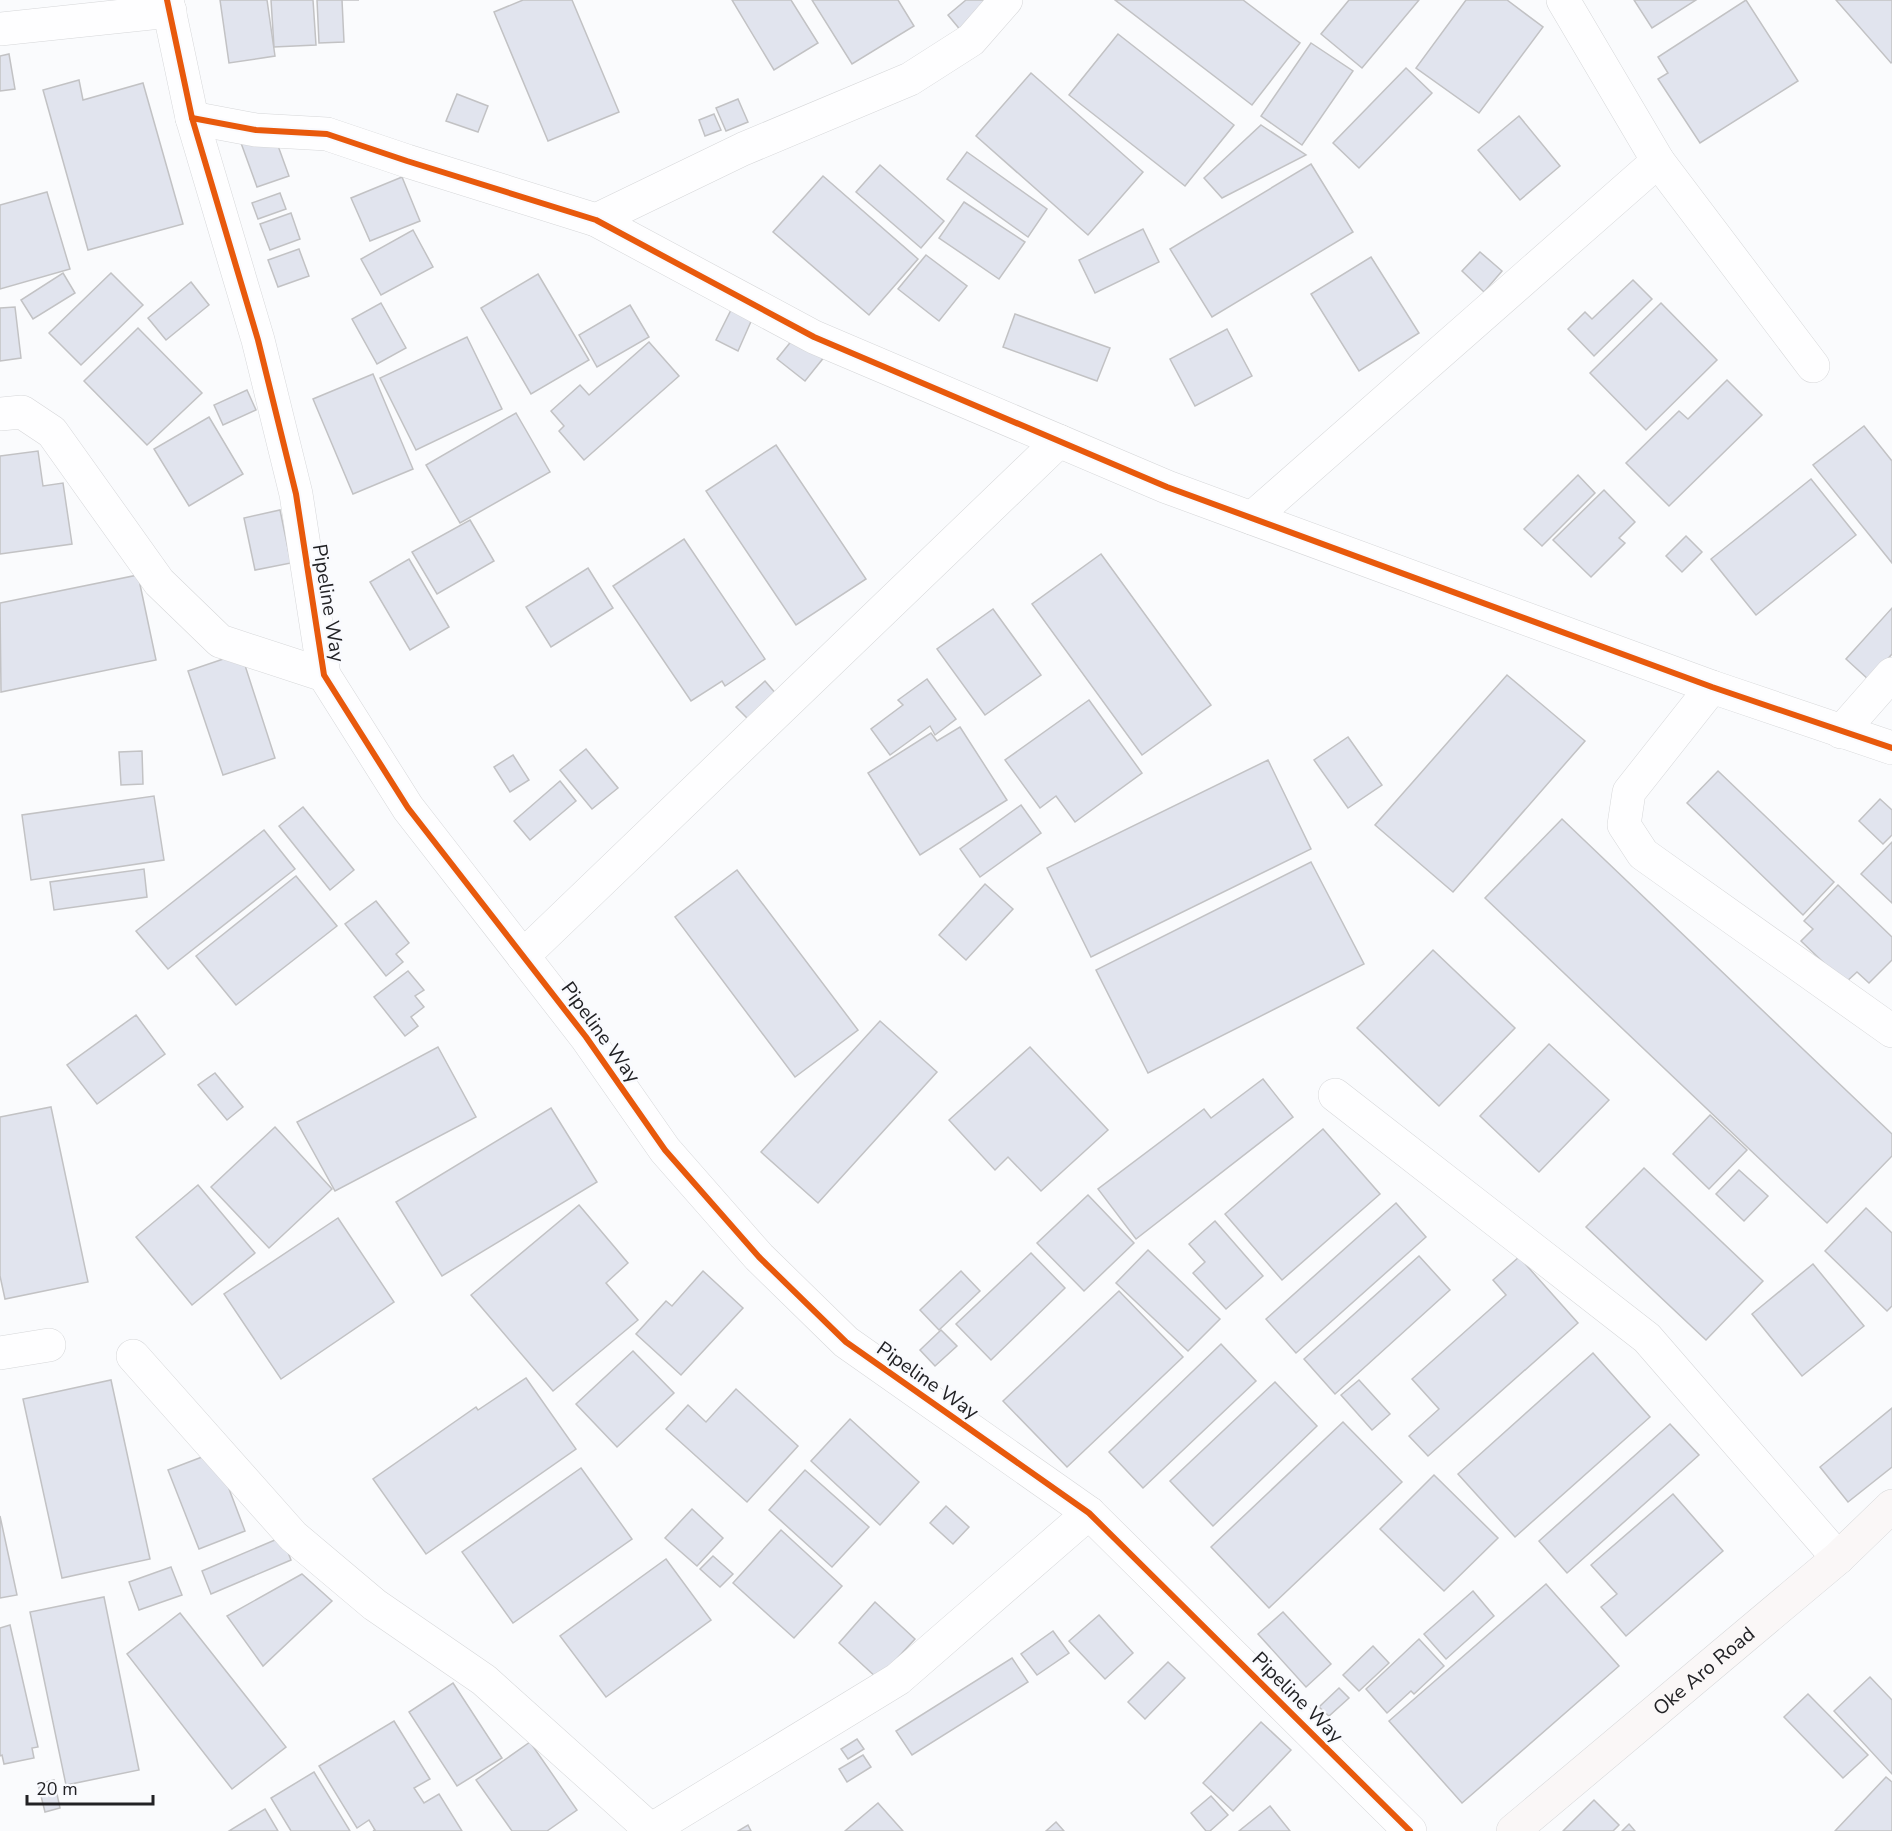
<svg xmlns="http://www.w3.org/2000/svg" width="1892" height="1831" font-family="'Nunito Sans',sans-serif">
	<rect width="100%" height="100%" fill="#fafbfd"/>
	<!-- building -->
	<g fill="#e1e4ee" stroke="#c2c2c4" stroke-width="1.5">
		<polygon points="220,0 267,0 275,56 229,63"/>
		<polygon points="271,0 313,0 316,45 274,47"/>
		<polygon points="317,0 359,0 342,0 344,42 319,43"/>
		<polygon points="523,0 572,0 619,112 548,141 494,12"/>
		<polygon points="732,0 791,0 818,43 774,70"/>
		<polygon points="812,0 898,0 914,26 852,64"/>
		<polygon points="966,0 999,0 962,32 948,15"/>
		<polygon points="1115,0 1243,0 1300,43 1252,105"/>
		<polygon points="1349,0 1419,0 1362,68 1321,34"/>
		<polygon points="1466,0 1507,0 1543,27 1479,113 1416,68"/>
		<polygon points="1634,0 1696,0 1652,28"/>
		<polygon points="1746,0 1798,81 1700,143 1658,79 1668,73 1658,57"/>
		<polygon points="1836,0 1892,0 1892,62 1891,63"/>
		<polygon points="1118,34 1234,125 1185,186 1069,95"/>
		<polygon points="1311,43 1353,71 1302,145 1261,116"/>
		<polygon points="9,54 15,89 0,91 0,56"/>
		<polygon points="1406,68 1432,93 1359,168 1333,143"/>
		<polygon points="1031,73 1143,172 1088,235 976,136"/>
		<polygon points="79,80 83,100 143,83 183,224 88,250 43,90"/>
		<polygon points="457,94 488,106 478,132 446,121"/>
		<polygon points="738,99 748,122 726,131 716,108"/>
		<polygon points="714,114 721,130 705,136 699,120"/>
		<polygon points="1519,116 1560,166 1520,200 1478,150"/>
		<polygon points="1261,125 1306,155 1222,198 1204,178"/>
		<polygon points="273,132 289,176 257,187 241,143"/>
		<polygon points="967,152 1047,209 1028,237 947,179"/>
		<polygon points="1311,164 1353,232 1212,317 1170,249"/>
		<polygon points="880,165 944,221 921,248 856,192"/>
		<polygon points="823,176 918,259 869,315 773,232"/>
		<polygon points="402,177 420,221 370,241 351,198"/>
		<polygon points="47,192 70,269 0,289 0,205"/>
		<polygon points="280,193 286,209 258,219 252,203"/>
		<polygon points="964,202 1025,242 999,279 939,238"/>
		<polygon points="291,213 300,239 270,250 260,224"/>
		<polygon points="1143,229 1159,262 1095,293 1079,260"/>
		<polygon points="413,230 433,267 381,295 361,259"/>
		<polygon points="299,249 309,276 278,287 268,260"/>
		<polygon points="1480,252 1502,271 1484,292 1462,271"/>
		<polygon points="926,255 967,286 939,321 898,289"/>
		<polygon points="1371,257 1419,333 1359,371 1311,294"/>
		<polygon points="63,273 75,293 33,319 21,300"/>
		<polygon points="111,273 143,305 81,365 49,333"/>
		<polygon points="538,274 589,360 531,394 481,308"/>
		<polygon points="1633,280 1652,299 1594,356 1568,329 1585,312 1592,319"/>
		<polygon points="191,282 209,305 166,340 148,318"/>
		<polygon points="381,303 406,348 377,364 352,319"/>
		<polygon points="1661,303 1717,360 1646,430 1590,373"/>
		<polygon points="630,305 649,337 597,367 579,335"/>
		<polygon points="15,307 21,358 0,361 0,308"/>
		<polygon points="732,308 753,317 738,351 716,340"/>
		<polygon points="1015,314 1110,348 1097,381 1003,347"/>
		<polygon points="138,328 202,393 147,445 84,381"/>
		<polygon points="1227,329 1252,376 1195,406 1170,359"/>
		<polygon points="797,334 825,356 805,381 777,359"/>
		<polygon points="467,337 502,409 416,450 380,378"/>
		<polygon points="649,342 679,376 584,460 559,431 564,426 551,411 580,385 589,395"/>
		<polygon points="373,374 413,469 353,494 313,399"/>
		<polygon points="1727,380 1762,415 1669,506 1626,463 1679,411 1688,419"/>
		<polygon points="247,390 256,410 223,425 214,405"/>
		<polygon points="516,413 550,472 460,523 426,465"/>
		<polygon points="209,417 243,474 189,506 154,449"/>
		<polygon points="1864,426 1892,461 1892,563 1813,465"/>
		<polygon points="776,445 866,579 796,625 706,491"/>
		<polygon points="38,451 43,486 63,483 72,544 0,554 0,456"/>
		<polygon points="1578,475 1595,493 1542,546 1524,529"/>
		<polygon points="1811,479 1856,535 1756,615 1711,559"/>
		<polygon points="1604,490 1635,522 1619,538 1625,543 1591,577 1553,540"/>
		<polygon points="280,510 291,563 255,570 244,518"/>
		<polygon points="470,520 494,561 437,594 412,552"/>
		<polygon points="1686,536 1702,552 1682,572 1666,556"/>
		<polygon points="684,539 765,659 725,686 722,681 691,701 613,586"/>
		<polygon points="1101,554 1211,705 1142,755 1032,604"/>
		<polygon points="409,559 449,627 410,650 370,582"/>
		<polygon points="588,568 613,608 551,647 526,607"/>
		<polygon points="138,575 156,660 1,692 0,603"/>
		<polygon points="1892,608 1892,654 1869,680 1846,659"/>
		<polygon points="993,609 1041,675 985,715 937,649"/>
		<polygon points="241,653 275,758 223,775 188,671"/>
		<polygon points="1507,675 1585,741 1453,892 1375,825"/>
		<polygon points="927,679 956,719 935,735 930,726 890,755 871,729 903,705 898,700"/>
		<polygon points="765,681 777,695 750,721 736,707"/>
		<polygon points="1089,700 1142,773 1075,822 1056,796 1040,808 1005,760"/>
		<polygon points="960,727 1007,800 920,855 868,773 931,733 937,741"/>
		<polygon points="1348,737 1382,785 1348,808 1314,760"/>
		<polygon points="586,749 618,788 592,809 560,770"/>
		<polygon points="142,751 143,784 121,785 119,752"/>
		<polygon points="513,755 529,780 510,792 494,767"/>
		<polygon points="1268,760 1311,849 1091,957 1047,868"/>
		<polygon points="1718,771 1834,882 1803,915 1687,803"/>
		<polygon points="560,781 576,801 530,840 514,821"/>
		<polygon points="154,796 164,860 31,880 22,815"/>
		<polygon points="1880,799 1892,810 1892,835 1883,844 1859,821"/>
		<polygon points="1021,805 1041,833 980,877 960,849"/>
		<polygon points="303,807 354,870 330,890 279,826"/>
		<polygon points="1562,819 1892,1134 1892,1156 1827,1223 1485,898"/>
		<polygon points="264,830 295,869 168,969 136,931"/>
		<polygon points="1892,842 1892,903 1861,874"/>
		<polygon points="1311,862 1364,964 1148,1073 1096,970"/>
		<polygon points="144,869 147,897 54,910 50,882"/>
		<polygon points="737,870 858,1030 795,1077 675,917"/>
		<polygon points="296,876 337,926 236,1005 196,956"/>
		<polygon points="985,884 1013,909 966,960 939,935"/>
		<polygon points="1838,885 1892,937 1892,960 1869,983 1857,972 1845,983 1801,941 1813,929 1804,921"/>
		<polygon points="376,901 409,943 396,954 403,962 386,976 345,924"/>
		<polygon points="1433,950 1515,1028 1439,1106 1357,1028"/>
		<polygon points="408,971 424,990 415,996 424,1007 411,1017 418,1026 405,1036 374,997"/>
		<polygon points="136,1015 165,1054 97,1104 67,1065"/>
		<polygon points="880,1021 937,1072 818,1203 761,1152"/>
		<polygon points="1549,1044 1609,1100 1539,1172 1480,1116"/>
		<polygon points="438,1047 476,1117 335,1191 297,1122"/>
		<polygon points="1030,1047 1108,1130 1041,1191 1008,1157 995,1170 949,1120"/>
		<polygon points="215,1073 243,1107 227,1120 198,1085"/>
		<polygon points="1263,1079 1293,1117 1136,1239 1098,1189 1204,1109 1211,1118"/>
		<polygon points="51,1107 88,1282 5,1299 0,1276 0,1117"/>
		<polygon points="551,1108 597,1182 442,1276 396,1202"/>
		<polygon points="1710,1115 1747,1150 1709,1189 1673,1154"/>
		<polygon points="275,1127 332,1189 269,1248 211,1187"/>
		<polygon points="1323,1129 1380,1194 1282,1280 1225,1214"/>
		<polygon points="1644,1168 1763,1281 1706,1340 1586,1227"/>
		<polygon points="1739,1170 1768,1196 1744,1221 1716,1194"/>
		<polygon points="198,1185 255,1253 192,1305 136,1237"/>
		<polygon points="1088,1195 1134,1243 1084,1291 1037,1243"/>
		<polygon points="1396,1203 1426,1237 1296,1353 1266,1319"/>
		<polygon points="579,1205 628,1263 606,1283 638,1320 553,1391 471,1295"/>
		<polygon points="1866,1208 1892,1233 1892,1306 1887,1311 1825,1251"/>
		<polygon points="338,1218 394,1302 281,1379 224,1294"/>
		<polygon points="1215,1221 1263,1276 1226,1309 1193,1273 1205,1262 1189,1244"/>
		<polygon points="1148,1250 1220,1319 1188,1351 1116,1283"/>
		<polygon points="1031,1253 1065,1288 991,1360 956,1324"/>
		<polygon points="1419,1256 1450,1290 1335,1394 1304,1359"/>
		<polygon points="1519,1257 1578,1323 1428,1456 1409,1436 1439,1409 1412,1379 1506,1295 1493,1280"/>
		<polygon points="1813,1264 1864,1326 1802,1376 1752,1314"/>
		<polygon points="703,1271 743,1308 681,1375 636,1334 666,1301 672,1306"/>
		<polygon points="961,1271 980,1291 939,1330 920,1310"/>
		<polygon points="1119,1291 1183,1357 1067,1467 1003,1401"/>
		<polygon points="941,1330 957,1346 935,1366 920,1350"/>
		<polygon points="1221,1344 1256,1381 1143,1488 1109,1452"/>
		<polygon points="633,1351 674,1393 617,1447 576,1404"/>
		<polygon points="1593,1353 1650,1417 1515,1537 1458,1474"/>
		<polygon points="526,1378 576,1449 426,1554 373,1479 476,1407 478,1410"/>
		<polygon points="111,1380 150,1559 62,1578 23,1399"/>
		<polygon points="1359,1380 1390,1414 1372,1430 1341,1395"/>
		<polygon points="1275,1382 1317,1426 1213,1526 1170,1481"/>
		<polygon points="736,1389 798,1446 747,1502 666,1429 688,1405 706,1422"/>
		<polygon points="1892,1408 1892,1467 1848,1502 1820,1467"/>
		<polygon points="850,1419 919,1482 880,1525 811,1461"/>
		<polygon points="1343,1422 1402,1482 1269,1608 1211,1547"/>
		<polygon points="1670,1424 1699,1455 1567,1573 1539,1541"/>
		<polygon points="215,1452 245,1531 199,1549 168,1470"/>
		<polygon points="581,1468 632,1539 513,1623 462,1552"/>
		<polygon points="805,1470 869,1527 832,1567 769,1510"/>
		<polygon points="1434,1475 1498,1538 1444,1591 1380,1529"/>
		<polygon points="1673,1494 1723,1551 1626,1636 1601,1607 1617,1594 1591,1565"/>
		<polygon points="946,1506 969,1527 953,1544 930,1523"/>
		<polygon points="692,1509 723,1538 697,1566 665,1538"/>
		<polygon points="0,1516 17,1595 0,1598"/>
		<polygon points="781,1530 842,1586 794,1638 733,1583"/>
		<polygon points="282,1537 291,1560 211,1594 202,1571"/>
		<polygon points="713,1556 733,1574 720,1587 700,1569"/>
		<polygon points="666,1559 711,1620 606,1697 560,1636"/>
		<polygon points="171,1567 182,1595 139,1610 129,1582"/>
		<polygon points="302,1574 332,1601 263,1666 227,1616"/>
		<polygon points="1546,1584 1619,1666 1462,1803 1389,1721"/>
		<polygon points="1473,1591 1494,1616 1446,1659 1424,1634"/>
		<polygon points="104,1597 139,1770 66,1785 30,1612"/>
		<polygon points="875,1602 915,1639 878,1679 839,1643"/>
		<polygon points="1283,1612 1331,1664 1306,1687 1258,1634"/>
		<polygon points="180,1613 286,1747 232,1789 127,1654"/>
		<polygon points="1099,1615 1133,1653 1105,1679 1069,1641"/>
		<polygon points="10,1625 38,1747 32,1748 34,1758 4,1764 2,1755 0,1756 0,1628"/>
		<polygon points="1053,1631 1069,1653 1037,1675 1021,1654"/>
		<polygon points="1419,1639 1444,1666 1414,1694 1411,1691 1387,1713 1366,1689"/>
		<polygon points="1373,1646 1389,1663 1359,1691 1343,1675"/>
		<polygon points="1012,1658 1028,1682 912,1755 896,1731"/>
		<polygon points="1168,1662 1185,1678 1145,1719 1128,1702"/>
		<polygon points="1870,1677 1892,1700 1892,1774 1834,1711"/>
		<polygon points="453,1683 502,1758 457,1786 409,1712"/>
		<polygon points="1339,1688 1349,1698 1329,1716 1319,1707"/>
		<polygon points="1808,1694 1868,1755 1843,1778 1784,1717"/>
		<polygon points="394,1721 430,1779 414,1788 424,1803 439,1794 462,1831 373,1831 375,1830 369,1820 357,1828 319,1766"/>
		<polygon points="1261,1722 1291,1750 1233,1811 1203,1783"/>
		<polygon points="857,1739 864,1749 848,1759 841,1749"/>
		<polygon points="530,1742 577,1810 547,1831 512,1831 476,1780"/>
		<polygon points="863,1755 871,1767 847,1782 839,1769"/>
		<polygon points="314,1772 350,1831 291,1831 271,1798"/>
		<polygon points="1886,1777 1892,1782 1892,1831 1835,1831"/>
		<polygon points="54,1780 60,1808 45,1812 38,1784"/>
		<polygon points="1211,1796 1228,1815 1210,1831 1206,1831 1191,1813"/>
		<polygon points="1594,1800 1619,1825 1613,1831 1563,1831"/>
		<polygon points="878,1803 903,1831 845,1831"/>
		<polygon points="1270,1806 1290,1831 1239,1831"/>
		<polygon points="265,1809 278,1831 229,1831"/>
		<polygon points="1056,1822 1064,1831 1046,1831"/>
		<polygon points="1629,1824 1635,1831 1622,1831"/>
		<polygon points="748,1825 751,1831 738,1831"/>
	</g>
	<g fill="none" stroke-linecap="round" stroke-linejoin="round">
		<defs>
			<g id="street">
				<polyline points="167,0 192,118 258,340 296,494 324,675 408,808 586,1037 665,1150 759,1257 846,1342 1089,1513 1410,1831"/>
				<polyline points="1563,0 1658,161 1813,366"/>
				<polyline points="0,29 170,11"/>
				<polyline points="192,118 256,130 327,134 407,161 596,220 814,337 1167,487 1712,687 1892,748"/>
				<polyline points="596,220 743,149 910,79 971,40 1006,0"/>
				<polyline points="0,414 22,412 52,432 159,582 220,641 324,675"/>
				<polyline points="1252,518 1658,161"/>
				<polyline points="1712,687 1629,792 1624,825 1643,854 1892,1031"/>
				<polyline points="1841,732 1892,674"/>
				<polyline points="523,956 1059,441"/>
				<polyline points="1335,1095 1647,1338 1838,1558"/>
				<polyline points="0,1353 49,1345"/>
				<polyline points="133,1356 293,1536 375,1605 484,1680 651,1830"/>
				<polyline points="649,1831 898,1679 1089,1513"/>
			</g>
			<g id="secondary">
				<path id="s1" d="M1513,1831L1838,1558L1892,1506"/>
			</g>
		</defs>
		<!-- street casing -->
		<use href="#street" stroke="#d6d7d9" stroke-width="34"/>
		<!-- secondary casing -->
		<use href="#secondary" stroke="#d6d7d9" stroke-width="34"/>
		<!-- street -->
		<use href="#street" stroke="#fefeff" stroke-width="33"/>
		<!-- secondary -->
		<use href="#secondary" stroke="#faf7f7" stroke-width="33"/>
		<defs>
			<g id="cycleway">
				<polyline points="167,0 192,118 258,340 296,494 324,675 408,808 586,1037 665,1150 759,1257 846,1342 1089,1513 1410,1831"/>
				<polyline points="192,118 256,130 327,134 407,161 596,220 814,337 1167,487 1712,687 1892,748"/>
			</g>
		</defs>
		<!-- cycleway casing -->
		<use href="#cycleway" stroke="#f9fafe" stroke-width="10"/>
		<!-- cycleway -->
		<use href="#cycleway" stroke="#e8590c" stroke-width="6"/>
	</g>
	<g text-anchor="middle" stroke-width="5" stroke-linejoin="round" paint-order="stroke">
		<!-- street labels -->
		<g font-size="20" fill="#222225" stroke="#f9fafe">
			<text transform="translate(329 603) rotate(81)" y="7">Pipeline Way</text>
			<text transform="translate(601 1032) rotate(54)" y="7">Pipeline Way</text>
			<text transform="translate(928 1380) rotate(35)" y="7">Pipeline Way</text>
			<text dy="7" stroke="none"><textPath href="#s1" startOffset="249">Oke Aro Road</textPath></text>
			<text transform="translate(1298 1697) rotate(45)" y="7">Pipeline Way</text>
		</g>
	</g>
	<!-- scale -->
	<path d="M27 1795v9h126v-9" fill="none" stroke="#222225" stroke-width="3"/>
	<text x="36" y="1795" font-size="18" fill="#222225" stroke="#f9fafe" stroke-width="4.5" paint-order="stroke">20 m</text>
</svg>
